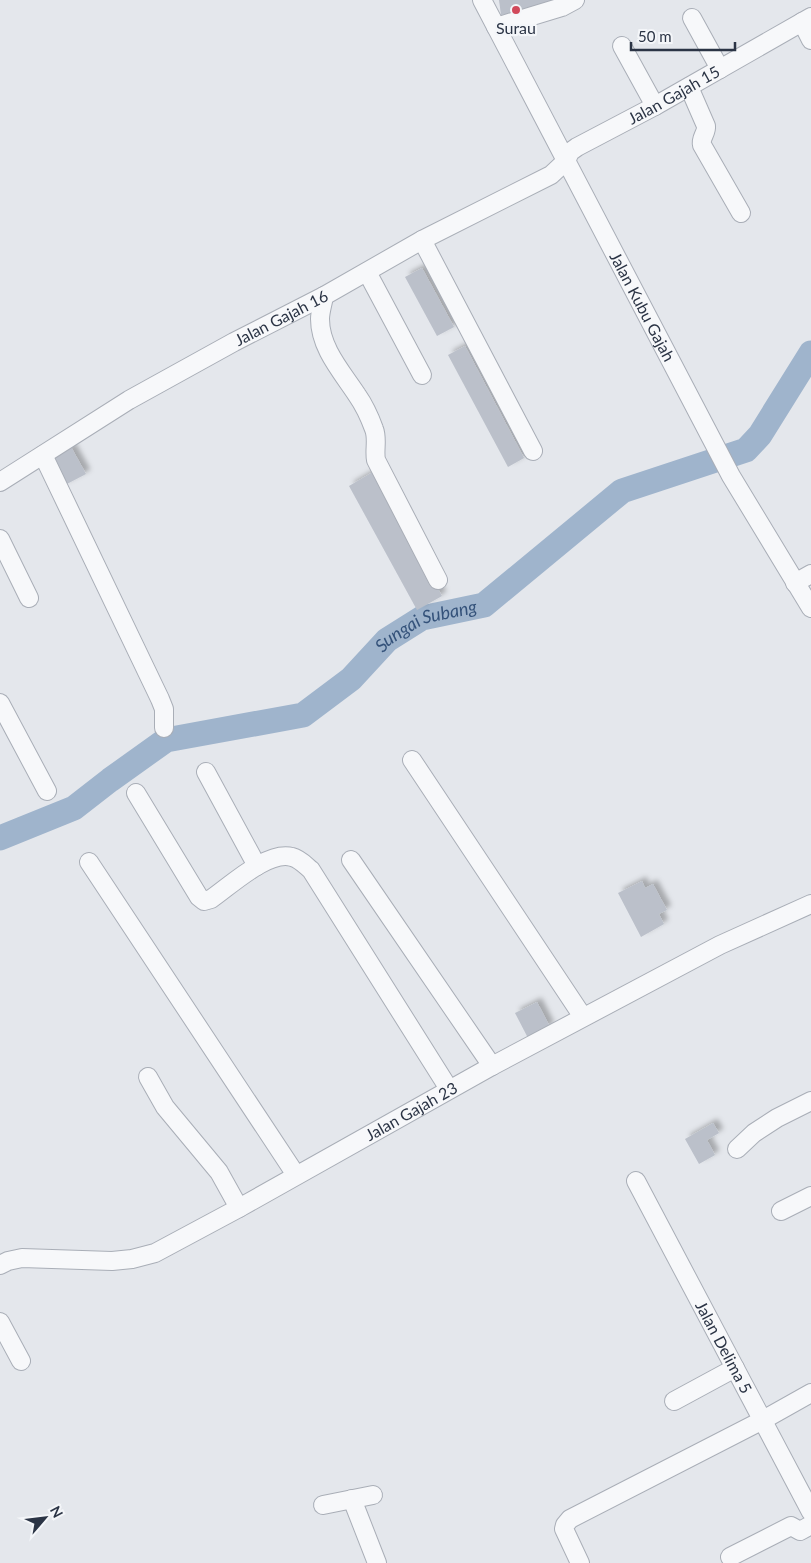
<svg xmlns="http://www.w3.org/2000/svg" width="811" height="1563" font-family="Lato,sans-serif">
	<defs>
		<filter id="shadow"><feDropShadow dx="4.5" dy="-4.5" stdDeviation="2.5" flood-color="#0004"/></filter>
	</defs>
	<rect width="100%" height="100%" fill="#e4e7ec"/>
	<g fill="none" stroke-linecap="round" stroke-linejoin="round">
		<!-- river -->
		<path stroke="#9fb4cc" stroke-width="25" id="s1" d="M0,838L74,808L110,780L166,740L303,715L351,679L387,640L422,618L484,605L622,491L746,450L760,435L811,353"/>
	</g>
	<!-- building -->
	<g fill="#bbc0ca" filter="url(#shadow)">
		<polygon points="499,0 560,0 561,6 501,15"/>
		<polygon points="422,268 454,327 437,336 405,277"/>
		<polygon points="465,346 524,458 508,467 448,355"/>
		<polygon points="71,447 86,474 63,486 48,459"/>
		<polygon points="373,472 442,596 417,610 349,486"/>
		<polygon points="642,881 645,888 653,884 667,910 659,914 664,924 641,937 618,893"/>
		<polygon points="537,1002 550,1027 528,1038 515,1013"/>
		<polygon points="713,1123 719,1133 707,1140 715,1155 699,1164 685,1139"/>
	</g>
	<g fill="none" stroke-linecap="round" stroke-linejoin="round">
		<defs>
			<g id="minor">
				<path id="s2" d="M482,0L731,476L811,608"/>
				<polyline points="692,18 720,69"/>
				<polyline points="802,22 811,40"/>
				<polyline points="496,27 562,7 575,0"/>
				<polyline points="622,46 655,106"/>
				<path d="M689,87L706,126C707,133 700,138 702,145L741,213"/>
				<polyline points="422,240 533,451"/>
				<polyline points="367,272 422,375"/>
				<path d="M324,296C323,303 320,312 320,319C320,348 342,372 357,395C364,405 370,418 374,429C378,439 374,450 376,460L438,580"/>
				<polyline points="43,455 160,699 164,709 164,728"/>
				<path id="s3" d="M0,482L129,400L234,342L324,296L422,240L551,175L566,161L570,152L577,147L655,106L811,17"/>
				<polyline points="0,539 29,598"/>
				<polyline points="795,583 811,574"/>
				<polyline points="0,703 47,791"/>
				<polyline points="412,760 583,1017"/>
				<polyline points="206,772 257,866"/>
				<path d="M136,793L199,897L204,901L211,899C230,886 268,850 292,857C300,859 305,865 311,870L449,1089"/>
				<polyline points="351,860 492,1066"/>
				<polyline points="89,862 296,1175"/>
				<polyline points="148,1077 165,1107 219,1172 239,1208"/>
				<polyline points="737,1149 754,1133 777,1118 811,1101"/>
				<path id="s4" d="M636,1181L811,1512"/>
				<polyline points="781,1211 811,1196"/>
				<path id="s5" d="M0,1265L8,1261L22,1258L112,1261L132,1259L155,1253L239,1208L492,1066L720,945L811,904"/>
				<polyline points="0,1322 21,1361"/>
				<polyline points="674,1401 735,1368"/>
				<polyline points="352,1499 377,1563"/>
				<polyline points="323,1505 373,1495"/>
				<polyline points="730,1557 791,1526 800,1531 811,1525"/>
				<polyline points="580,1563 564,1529 565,1525 570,1519 763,1420 811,1393"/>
			</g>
		</defs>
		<!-- minor casing -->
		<use href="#minor" stroke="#a9aeb7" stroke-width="20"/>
		<!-- minor -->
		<use href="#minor" stroke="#f7f8fa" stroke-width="18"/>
	</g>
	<!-- markers -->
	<circle fill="#d1495b" stroke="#f4f6f9" stroke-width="2" cx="516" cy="10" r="5"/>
	<g text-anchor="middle" stroke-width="4.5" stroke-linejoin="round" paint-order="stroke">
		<!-- poi labels -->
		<g font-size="16" fill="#2b3445" stroke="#f4f6f9">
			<text x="516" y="34">Surau</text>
		</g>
		<!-- street labels -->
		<g font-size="16" fill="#2b3445" stroke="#f4f6f9">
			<text dy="6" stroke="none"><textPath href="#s3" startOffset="780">Jalan Gajah 15</textPath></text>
			<text dy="6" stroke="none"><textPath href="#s2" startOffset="346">Jalan Kubu Gajah</textPath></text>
			<text dy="6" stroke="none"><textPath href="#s3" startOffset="326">Jalan Gajah 16</textPath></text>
			<text dy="6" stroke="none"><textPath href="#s5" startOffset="450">Jalan Gajah 23</textPath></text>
			<text dy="6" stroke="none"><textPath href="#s4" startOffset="188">Jalan Delima 5</textPath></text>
		</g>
		<!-- water labels -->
		<g font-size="18" font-style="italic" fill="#34527a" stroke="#f4f6f9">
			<text dy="6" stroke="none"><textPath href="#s1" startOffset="489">Sungai Subang</textPath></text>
		</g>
	</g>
	<!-- north arrow -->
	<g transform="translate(45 1518) rotate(62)" stroke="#f4f6f9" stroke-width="4" paint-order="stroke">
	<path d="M0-4L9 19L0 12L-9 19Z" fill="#2b3445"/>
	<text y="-8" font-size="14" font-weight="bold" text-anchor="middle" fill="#2b3445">N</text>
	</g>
	<!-- scale -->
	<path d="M631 42v8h104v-8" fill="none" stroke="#2b3445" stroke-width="2.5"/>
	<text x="638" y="42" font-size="15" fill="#2b3445" stroke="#f4f6f9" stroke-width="4" paint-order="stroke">50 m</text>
</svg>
